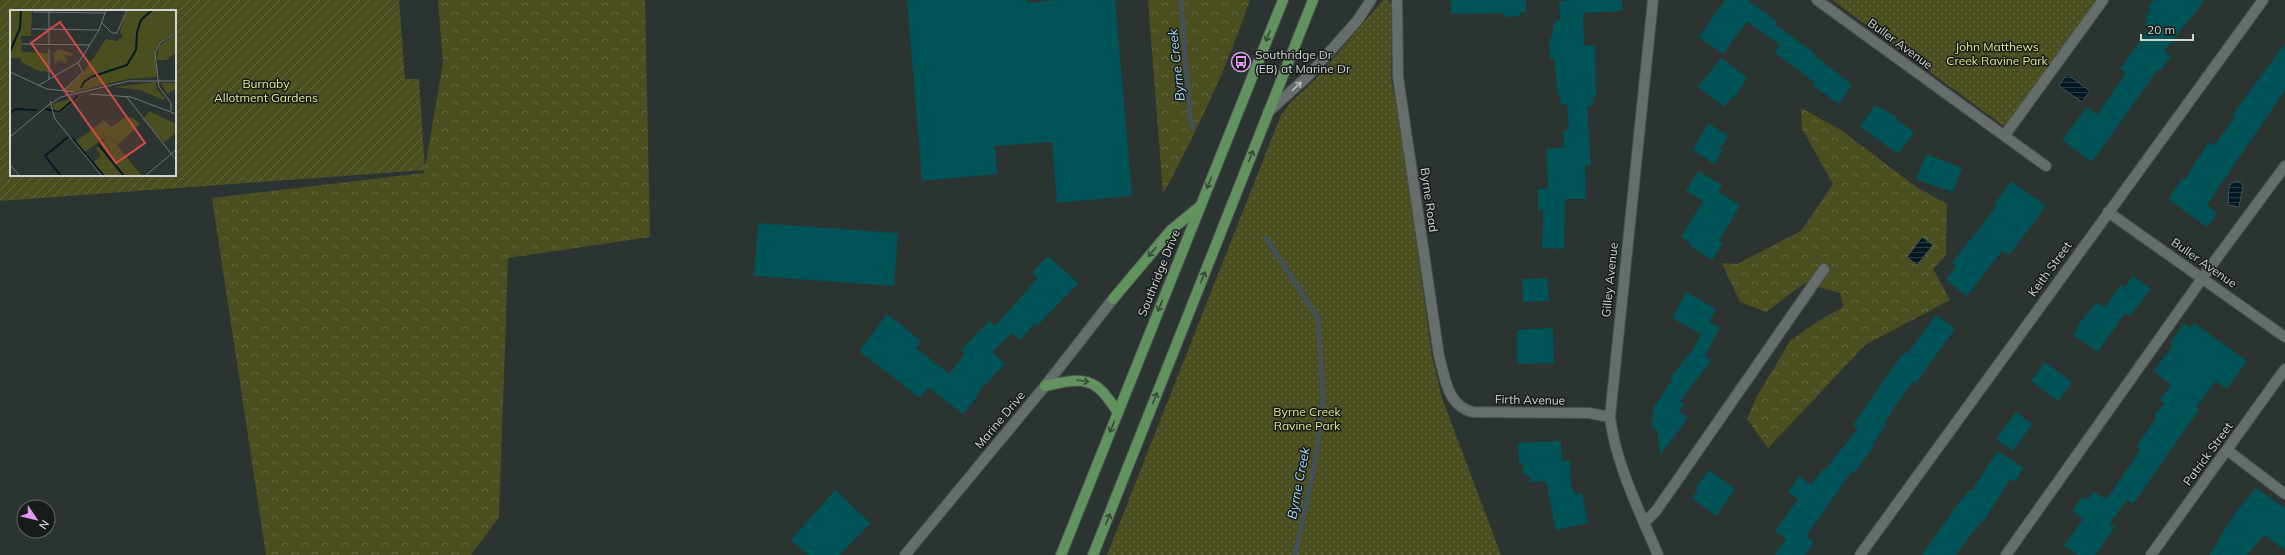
<svg xmlns="http://www.w3.org/2000/svg" width="2285" height="555" font-family="Mulish,sans-serif">
	<defs>
		<pattern id="forest-crowns" width="20" height="18" patternUnits="userSpaceOnUse"><rect width="20" height="18" fill="#4b4e1f"/><path d="M2 6a3 3 0 1 1 6 0M12 15a3 3 0 1 1 6 0" fill="none" stroke="#64673f"/></pattern>
		<pattern id="park-dots" width="8" height="8" patternUnits="userSpaceOnUse"><rect width="8" height="8" fill="#4b4e1f"/><path d="M2 2h.1M6 6h.1" fill="none" stroke="#64673f" stroke-width="1.8" stroke-linecap="round"/></pattern>
		<pattern id="garden-furrows" width="10" height="10" patternUnits="userSpaceOnUse"><rect width="10" height="10" fill="#4b4e1f"/><path d="M-1 1l2-2M0 10L10 0M9 11l2-2" fill="none" stroke="#64673f"/></pattern>
		<pattern id="water-rules" width="6" height="5" patternUnits="userSpaceOnUse"><rect width="6" height="5" fill="#041923"/><path d="M0 2.5h6" fill="none" stroke="#283a42"/></pattern>
	</defs>
	<rect width="100%" height="100%" fill="#2c3431"/>
	<!-- forest -->
	<g fill="url(#forest-crowns)">
		<polygon points="438,0 645,0 650,237 508,258 499,517 471,555 266,555 212,198 424,173 443,63"/>
		<path d="M1148,0H1250C1227,67 1197,132 1163,194Z"/>
		<polygon points="1801,108 1841,130 1915,186 1947,204 1946,255 1933,269 1950,300 1865,345 1768,448 1747,419 1757,396 1790,341 1818,321 1843,307 1840,293 1805,283 1766,312 1740,302 1722,263 1737,264 1801,231 1833,184 1802,129"/>
	</g>
	<!-- park -->
	<g fill="url(#park-dots)">
		<polygon points="1383,0 1388,0 1392,5 1391,78 1400,122 1432,357 1442,398 1501,555 1107,555 1281,115 1291,102 1313,82"/>
		<polygon points="1832,0 2103,0 2009,130"/>
	</g>
	<!-- garden -->
	<path fill="url(#garden-furrows)" fill-rule="evenodd" d="M0,0H399L405,79H419L425,170L0,201ZM11,11H175V175H11Z"/>
	<!-- water -->
	<g fill="url(#water-rules)" stroke="#425258">
		<polygon points="2067,74 2090,91 2082,102 2059,86"/>
		<polygon points="2235,181 2241,182 2243,186 2239,207 2229,205 2228,203 2229,186"/>
		<polygon points="1922,237 1933,245 1917,265 1907,257"/>
	</g>
	<g fill="none" stroke-linecap="round" stroke-linejoin="round">
		<!-- stream -->
		<g stroke="#425258" stroke-width="5">
			<polyline points="1181,0 1190,118 1193,128"/>
			<polyline points="1266,238 1318,318 1323,399 1315,463 1295,555"/>
		</g>
	</g>
	<!-- building -->
	<g fill="#005357">
		<polygon points="907,0 1027,0 1027,3 1056,0 1115,0 1132,196 1057,203 1052,142 995,146 997,174 922,181"/>
		<polygon points="1451,0 1526,0 1526,12 1520,12 1521,16 1503,17 1503,13 1451,14"/>
		<polygon points="1568,0 1622,0 1623,11 1583,13 1584,46 1595,45 1595,67 1596,97 1593,97 1594,105 1587,106 1591,165 1585,166 1586,199 1565,199 1564,249 1542,248 1543,210 1538,210 1538,189 1548,189 1546,149 1564,147 1563,131 1569,130 1567,104 1561,105 1560,95 1558,95 1554,59 1550,59 1549,39 1551,39 1554,24 1556,20 1560,20 1559,2"/>
		<polygon points="1725,0 1748,0 1777,22 1775,25 1816,54 1815,56 1852,85 1839,104 1813,86 1815,83 1774,52 1780,45 1747,21 1723,54 1699,37"/>
		<polygon points="2154,0 2205,0 2164,51 2171,56 2160,71 2158,69 2092,162 2062,140 2087,107 2097,115 2126,73 2120,69 2149,28 2144,24 2148,20 2145,18 2151,10 2148,8"/>
		<polygon points="2285,44 2285,90 2207,205 2217,213 2207,227 2168,199 2182,179 2184,180 2209,142 2214,146 2235,116 2232,115"/>
		<polygon points="1721,58 1747,78 1735,97 1734,95 1724,107 1698,87"/>
		<polygon points="1875,105 1897,117 1895,119 1914,132 1898,154 1860,126"/>
		<polygon points="1708,123 1728,136 1720,148 1723,150 1714,164 1693,150"/>
		<polygon points="1926,154 1962,168 1953,192 1916,180"/>
		<polygon points="1698,171 1722,185 1718,192 1740,205 1719,241 1723,243 1712,260 1688,244 1690,242 1681,237 1703,201 1686,191"/>
		<polygon points="2011,181 2046,206 2009,255 2002,251 1967,296 1946,280 1956,266 1952,263 1996,207 1994,205"/>
		<polygon points="758,223 898,233 894,286 754,276"/>
		<polygon points="1048,256 1078,283 1038,325 1035,323 1020,340 1011,333 992,352 1005,364 977,393 979,394 963,414 928,387 920,398 859,351 887,314 921,341 916,348 949,374 965,354 961,350 989,321 995,326 1038,278 1032,273"/>
		<polygon points="2133,276 2151,289 2130,316 2125,313 2098,352 2073,335 2079,327 2077,326 2096,303 2105,307 2121,285 2124,288"/>
		<polygon points="1547,278 1549,301 1523,302 1522,279"/>
		<polygon points="1686,292 1716,309 1709,322 1720,327 1705,356 1711,361 1680,401 1685,404 1679,411 1688,418 1660,456 1657,430 1651,426 1654,412 1652,410 1672,380 1670,378 1694,348 1701,334 1672,318"/>
		<polygon points="1936,315 1955,329 1915,384 1913,382 1893,409 1885,422 1887,423 1872,445 1874,446 1854,473 1852,471 1806,536 1814,542 1805,555 1775,555 1786,539 1775,531 1798,499 1788,492 1799,476 1811,485 1823,469 1825,470 1858,428 1853,425 1884,380 1904,352 1907,354"/>
		<polygon points="2184,323 2190,328 2194,323 2247,361 2227,389 2216,381 2196,407 2199,410 2133,504 2127,500 2109,524 2115,527 2095,555 2078,555 2064,546 2083,519 2072,511 2082,497 2087,500 2093,492 2107,499 2140,450 2136,447 2156,418 2154,416 2164,403 2160,400 2171,385 2154,371 2173,345 2170,343"/>
		<polygon points="1553,328 1554,363 1517,364 1517,330"/>
		<polygon points="2045,362 2072,382 2058,401 2031,381"/>
		<polygon points="2016,412 2032,424 2013,451 1996,439"/>
		<polygon points="1561,441 1562,461 1570,461 1571,489 1574,489 1575,495 1582,493 1588,523 1556,530 1546,481 1530,482 1530,475 1523,475 1523,463 1519,463 1518,443"/>
		<polygon points="1998,451 2024,468 2015,482 2010,479 1984,521 1982,520 1956,555 1922,555 1962,498 1963,499 1969,490 1971,491"/>
		<polygon points="1709,470 1735,489 1716,516 1692,498 1698,490 1696,488"/>
		<polygon points="2256,488 2285,508 2285,550 2264,535 2247,555 2209,555 2236,512"/>
		<polygon points="835,490 870,523 840,555 808,555 791,540"/>
	</g>
	<g fill="none" stroke-linecap="round" stroke-linejoin="round">
		<defs>
			<g id="minor">
				<path d="M1397,0L1398,77L1439,356C1445,377 1447,406 1473,412L1589,413L1610,417"/>
				<path d="M1653,0L1610,417C1616,465 1639,510 1658,555"/>
				<polyline points="1817,0 2046,166"/>
				<polyline points="1268,112 1308,76 1357,21 1371,0"/>
				<polyline points="2005,135 2103,0"/>
				<polyline points="2108,212 2285,337"/>
				<polyline points="2227,450 2285,494"/>
				<polyline points="1644,523 1656,511 1824,269"/>
				<polyline points="905,555 1045,386 1113,299"/>
				<polyline points="1860,555 2263,0"/>
				<polyline points="2006,555 2211,266 2285,166"/>
				<polyline points="2151,555 2285,369"/>
			</g>
			<g id="major">
				<polyline points="1113,299 1171,230 1199,207"/>
				<path d="M1045,386C1085,377 1095,376 1118,413"/>
				<polyline points="1061,555 1283,0"/>
				<polyline points="1093,555 1313,0"/>
			</g>
		</defs>
		<!-- minor casing -->
		<use href="#minor" stroke="#4a504d" stroke-width="12"/>
		<!-- major casing -->
		<use href="#major" stroke="#4a504d" stroke-width="12"/>
		<!-- minor -->
		<use href="#minor" stroke="#656e6b" stroke-width="10"/>
		<!-- major -->
		<use href="#major" stroke="#62935f" stroke-width="10"/>
	</g>
	<!-- one-way arrows -->
	<defs><path id="oneway-shaft" d="M-6 0H5M1.5-3L5.5 0L1.5 3" fill="none" stroke-width="1.6" stroke-linecap="round" stroke-linejoin="round"/></defs>
	<g stroke="#354b36">
		<use href="#oneway-shaft" transform="translate(1268 36) rotate(112)"/>
		<use href="#oneway-shaft" transform="translate(1251 156) rotate(-68)"/>
		<use href="#oneway-shaft" transform="translate(1209 183) rotate(112)"/>
		<use href="#oneway-shaft" transform="translate(1152 252) rotate(130)"/>
		<use href="#oneway-shaft" transform="translate(1203 277) rotate(-68)"/>
		<use href="#oneway-shaft" transform="translate(1160 306) rotate(112)"/>
		<use href="#oneway-shaft" transform="translate(1083 381) rotate(9)"/>
		<use href="#oneway-shaft" transform="translate(1155 398) rotate(-68)"/>
		<use href="#oneway-shaft" transform="translate(1112 427) rotate(112)"/>
		<use href="#oneway-shaft" transform="translate(1108 519) rotate(-68)"/>
	</g>
	<use stroke="#b6bcba" href="#oneway-shaft" transform="translate(1297 86) rotate(-43)"/>
	<!-- icons -->
	<defs>
		<symbol id="bus-ring" viewBox="-11 -11 22 22"><circle r="9.5" fill="#171b1a" stroke="#dd99f3" stroke-width="1.5"/><path d="M-5-6H5V4H4V6H2V4H-2V6H-4V4H-5ZM-3.5-4V0h7V-4ZM-3.5 1.2v1.5H-2V1.2ZM2 1.2v1.5H3.5V1.2Z" fill="#dd99f3"/></symbol>
	</defs>
	<g fill-rule="evenodd">
		<use href="#bus-ring" x="1230" y="51" width="22" height="22"/>
	</g>
	<g text-anchor="middle" stroke-width="3" stroke-linejoin="round" paint-order="stroke">
		<!-- street labels -->
		<g font-size="12" fill="#d1d6d4" stroke="#171b1a">
			<text transform="translate(1900 44) rotate(36)" y="4">Buller Avenue</text>
			<text transform="translate(1429 200) rotate(82)" y="4">Byrne Road</text>
			<text transform="translate(2204 263) rotate(35)" y="4">Buller Avenue</text>
			<text transform="translate(2050 269) rotate(-54)" y="4">Keith Street</text>
			<text transform="translate(1159 273) rotate(-68)" y="4">Southridge Drive</text>
			<text transform="translate(1610 280) rotate(-84)" y="4">Gilley Avenue</text>
			<text transform="translate(1530 400) rotate(1)" y="4">Firth Avenue</text>
			<text transform="translate(1000 420) rotate(-50)" y="4">Marine Drive</text>
			<text transform="translate(2208 454) rotate(-54)" y="4">Patrick Street</text>
		</g>
		<!-- park labels -->
		<g font-size="12" fill="#dfe68a" stroke="#171b1a">
			<text x="1997" y="51">John Matthews<tspan x="1997" dy="14">Creek Ravine Park</tspan></text>
			<text x="266" y="88">Burnaby<tspan x="266" dy="14">Allotment Gardens</tspan></text>
			<text x="1307" y="416">Byrne Creek<tspan x="1307" dy="14">Ravine Park</tspan></text>
		</g>
		<!-- poi labels -->
		<g font-size="12" fill="#d1d6d4" stroke="#171b1a" text-anchor="start">
			<text x="1255" y="59">Southridge Dr<tspan x="1255" dy="14">(EB) at Marine Dr</tspan></text>
		</g>
		<!-- water labels -->
		<g font-size="13" font-style="italic" fill="#a5ddf9" stroke="#171b1a">
			<text transform="translate(1176 65) rotate(-96)" y="5">Byrne Creek</text>
			<text transform="translate(1298 483) rotate(-79)" y="5">Byrne Creek</text>
		</g>
	</g>
	<!-- overview -->
	<g transform="translate(10 10)">
		<rect width="166" height="166" fill="#2c3431"/>
		<path d="M49,39L64,44L62,46L53,45L57,49L56,53L48,50L45,54L44,43ZM146,72L147,80L155,88L153,90L130,80L104,77ZM151,73H166V79L157,84ZM73,85L49,104L45,103L43,94ZM139,101L166,114V122L154,133L133,109ZM122,107L130,114L108,135L99,125L75,142L66,131L94,110L101,117L114,108Z" fill="#4b4e1f"/>
		<path d="M1,0H22L21,26H11L12,42L38,43V62L29,61L11,52V48H0ZM117,0H166V22L150,32L145,40L147,67L118,69L64,82L54,80L73,63L96,29L107,31L111,28L113,26L110,22ZM166,24V47L164,44L156,50H147L149,36Z" fill="#4b4e1f"/>
		<path d="M99,125L132,166H93L82,153L91,146L86,139Z" fill="#4b4e1f"/>
		<path fill="none" stroke="#041923" stroke-width="2" d="M0,42L10,18L11,0M71,78L74,72L81,67L117,55L126,40L127,22L131,10L142,0M35,99L49,102L68,86M0,103L6,99L27,100M62,128L76,145M89,135L114,166M77,146L94,166M51,166L35,146L58,127"/>
		<path fill="none" stroke="#6e7572" stroke-width="1" d="M39,0V34M23,2L95,3M92,13L102,23H107L117,0M22,19L89,20M12,34L80,35M39,39V69M0,62L37,79L65,82M29,75L69,52L89,20L96,0M53,81L73,62L68,53M80,84L121,87L166,104M116,86L166,150M40,91L45,109L92,166M161,101V93L149,77L145,43L150,33L166,23M0,127L37,96L51,87L119,71H166M0,155L10,166M135,166L166,140"/>
		<path fill="#d54b4a" fill-opacity="0.15" stroke="#d54b4a" stroke-width="2" d="M50,12L135,133L106,153L21,33Z"/>
		<rect width="166" height="166" fill="none" stroke="#d1d6d4" stroke-width="2"/>
	</g>
	<!-- north arrow -->
	<g transform="translate(36 519) rotate(125)"><circle r="19" fill="#171b1a" stroke="#616664"/>
	<path d="M0-3L7 15L0 10L-7 15Z" fill="#dd99f3"/>
	<text y="-6" font-size="11" font-weight="bold" text-anchor="middle" fill="#d1d6d4">N</text>
	</g>
	<!-- scale -->
	<path d="M2141 34v6h52v-6" fill="none" stroke="#d1d6d4" stroke-width="2"/>
	<text x="2147" y="34" font-size="12" fill="#d1d6d4" stroke="#171b1a" stroke-width="3" paint-order="stroke">20 m</text>
</svg>
